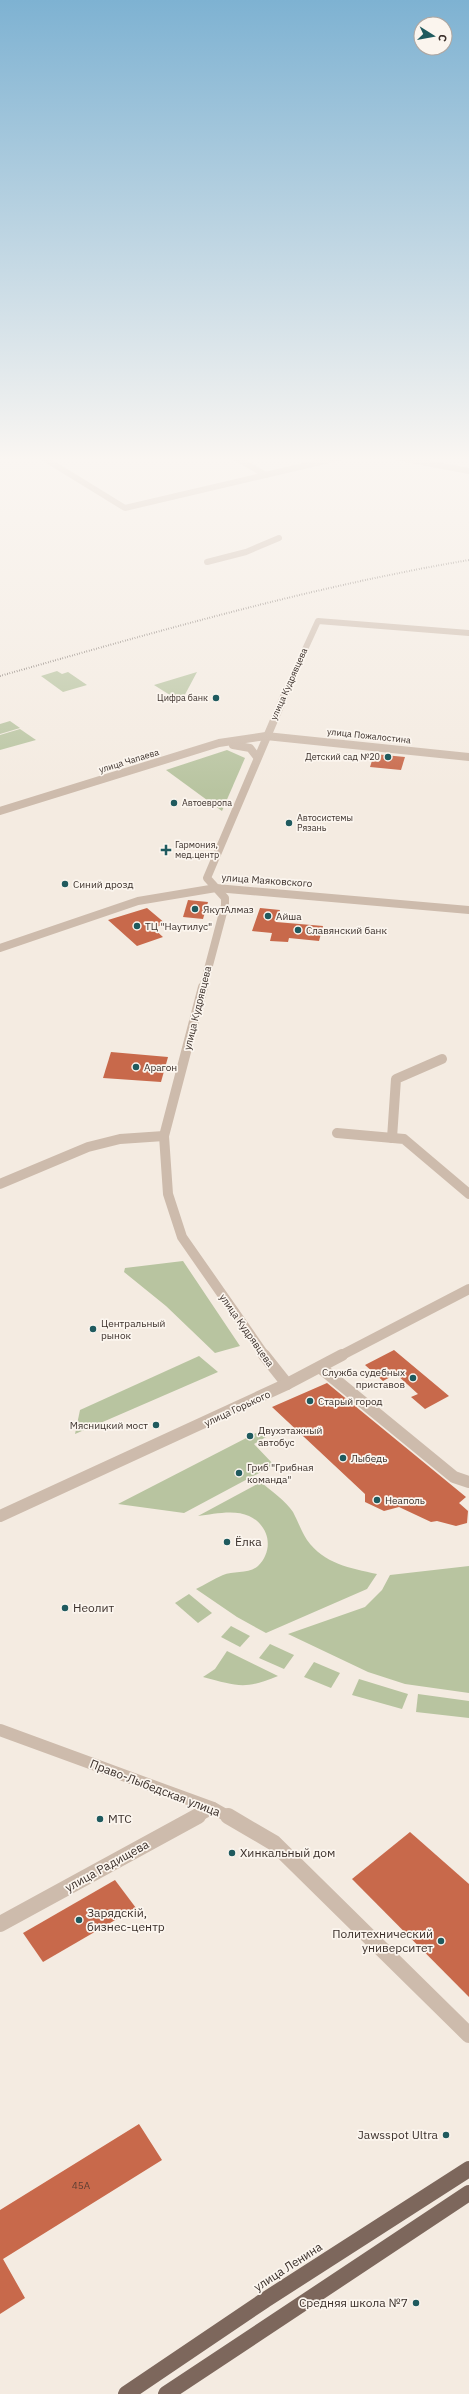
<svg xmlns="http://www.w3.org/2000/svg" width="469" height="2394" font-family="'IBM Plex Sans',sans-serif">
	<rect width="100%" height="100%" fill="#f4ebe1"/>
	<!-- green -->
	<g fill="#b8c4a0">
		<polygon points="57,671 62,674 68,672 87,685 63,692 41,676"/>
		<polygon points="197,672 181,702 154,685"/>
		<polygon points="10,721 20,728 0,734 0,724"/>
		<polygon points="20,729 36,740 0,750 0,735"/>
		<polygon points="227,750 245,758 222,811 166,770"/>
		<polygon points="183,1261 240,1346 215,1353 166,1306 124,1272 125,1268"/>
		<polygon points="199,1356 218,1372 75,1434 80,1410"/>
		<polygon points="260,1431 266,1437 254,1444 274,1465 184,1513 118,1504"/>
		<path d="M261,1482C271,1491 286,1501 293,1512C298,1521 301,1531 307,1540C324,1564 350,1568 377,1574L367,1589L266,1633L237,1617L196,1589C204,1585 214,1579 223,1575C233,1571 249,1574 258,1566C274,1550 270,1526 249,1516C235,1509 213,1514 198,1516Z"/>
		<polygon points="469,1566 469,1693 405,1684 368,1672 288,1634 365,1607 382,1590 390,1575"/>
		<polygon points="189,1594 212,1613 198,1623 175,1603"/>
		<polygon points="231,1626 250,1636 240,1647 221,1637"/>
		<polygon points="270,1644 294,1655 284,1669 259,1658"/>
		<path d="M227,1651L278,1676C245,1690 237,1686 203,1677L215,1669Z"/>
		<polygon points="314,1662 340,1673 331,1688 304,1677"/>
		<polygon points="359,1679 408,1694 402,1709 352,1695"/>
		<polygon points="418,1694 469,1701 469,1718 416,1712"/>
	</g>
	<!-- building -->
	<g fill="#c8694b">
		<polygon points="374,754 405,757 401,770 370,767"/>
		<polygon points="188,900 208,902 203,919 183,917"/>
		<polygon points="147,908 166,924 153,928 163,937 137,946 108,920"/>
		<polygon points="260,908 280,910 276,922 323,926 319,941 289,938 288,942 270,941 272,933 252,931"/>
		<polygon points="111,1052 168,1057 161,1082 103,1078"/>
		<polygon points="394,1350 449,1396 425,1409 411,1397 418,1394 396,1374 383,1381 365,1365"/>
		<polygon points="327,1383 466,1497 459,1503 468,1511 467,1523 456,1526 437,1521 431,1522 399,1507 384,1511 365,1502 365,1494 272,1407"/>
		<polygon points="410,1832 469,1884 469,1997 352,1879"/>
		<polygon points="115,1880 136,1908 43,1962 23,1933"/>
		<polygon points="139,2124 162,2160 3,2259 25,2298 0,2314 0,2210"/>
	</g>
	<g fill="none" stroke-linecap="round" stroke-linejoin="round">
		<!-- minor-far4 -->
		<g stroke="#cdbbac" stroke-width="6">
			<polyline points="42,457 125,508 342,457"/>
			<polyline points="234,457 266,475"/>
			<polyline points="395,457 469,471"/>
			<polyline points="207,562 246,552 279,538"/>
			<polyline points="285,693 318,621 469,633"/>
		</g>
		<!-- minor-far3 -->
		<g stroke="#cdbbac" stroke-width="8">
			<polyline points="233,745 250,748 257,757"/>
			<polyline points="0,811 219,743 266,736 469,757"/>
			<polyline points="0,948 138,901 216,888 469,910"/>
			<polyline points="203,988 225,905 225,898 207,878 286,692"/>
		</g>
		<!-- minor-far2 -->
		<g stroke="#cdbbac" stroke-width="10">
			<polyline points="203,987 164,1136 168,1194 182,1237 265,1356"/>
			<polyline points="337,1133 404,1139 469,1194"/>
			<polyline points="392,1138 396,1079 442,1059"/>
			<polyline points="0,1184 88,1147 120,1139 164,1136"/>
			<polyline points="340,1356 469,1289"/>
		</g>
		<!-- minor-far1 -->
		<g stroke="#cdbbac" stroke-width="12">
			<polyline points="264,1355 287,1384"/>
			<polyline points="321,1368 454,1477 469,1482"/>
			<polyline points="0,1516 287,1384 342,1355"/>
			<polyline points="0,1730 213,1808 229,1817"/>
			<polyline points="196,1817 213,1808"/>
		</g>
		<!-- minor -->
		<g stroke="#cdbbac" stroke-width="16">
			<polyline points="228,1816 274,1843 469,2035"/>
			<polyline points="0,1924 198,1816"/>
		</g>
		<!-- major -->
		<g stroke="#7d675c" stroke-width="16">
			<polyline points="126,2394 265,2300 469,2169"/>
			<polyline points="166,2394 469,2193"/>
		</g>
		<!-- rail -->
		<path stroke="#3b302b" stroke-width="2" stroke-dasharray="0.5 2" stroke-linecap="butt" d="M0,676C155,632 310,587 469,560"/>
	</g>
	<!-- sky -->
	<linearGradient id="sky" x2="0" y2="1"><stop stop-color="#7eb2d2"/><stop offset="0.58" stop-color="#faf6f2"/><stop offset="1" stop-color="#faf6f2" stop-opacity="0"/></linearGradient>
	<rect width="469" height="792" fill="url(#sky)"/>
	<!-- markers -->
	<g fill="#1f5a5e" stroke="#fbf5ee" stroke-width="1.5">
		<circle cx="216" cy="698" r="4"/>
		<circle cx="388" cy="757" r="4"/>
		<circle cx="174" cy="803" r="4"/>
		<circle cx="289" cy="823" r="4"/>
		<path d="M164 844h4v4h4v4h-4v4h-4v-4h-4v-4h4z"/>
		<circle cx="65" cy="884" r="4"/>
		<circle cx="195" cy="909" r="4"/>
		<circle cx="268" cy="916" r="4"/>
		<circle cx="137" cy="926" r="4"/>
		<circle cx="298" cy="930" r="4"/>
		<circle cx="136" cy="1067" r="4"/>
		<circle cx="93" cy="1329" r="4"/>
		<circle cx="413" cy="1378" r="4"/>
		<circle cx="310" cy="1401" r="4"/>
		<circle cx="156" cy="1425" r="4"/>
		<circle cx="250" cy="1436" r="4"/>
		<circle cx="343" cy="1458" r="4"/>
		<circle cx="239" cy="1473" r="4"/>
		<circle cx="377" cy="1500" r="4"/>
		<circle cx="227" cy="1542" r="4"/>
		<circle cx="65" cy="1608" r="4"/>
		<circle cx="100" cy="1819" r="4"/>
		<circle cx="232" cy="1853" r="4"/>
		<circle cx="79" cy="1920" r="4"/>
		<circle cx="441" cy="1941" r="4"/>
		<circle cx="446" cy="2135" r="4"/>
		<circle cx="416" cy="2303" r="4"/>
	</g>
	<g text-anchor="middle" stroke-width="3.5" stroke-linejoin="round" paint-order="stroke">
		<!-- far-street labels -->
		<g font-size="9" fill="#3b302b" stroke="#fbf5ee">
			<text transform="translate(289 684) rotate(-66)" y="3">улица Кудрявцева</text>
			<text transform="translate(369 736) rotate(6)" y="3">улица Пожалостина</text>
			<text transform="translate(129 761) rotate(-17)" y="3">улица Чапаева</text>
		</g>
		<!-- far-poi labels -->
		<g font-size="9" fill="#3b302b" stroke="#fbf5ee" text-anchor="start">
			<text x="208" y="701" text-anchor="end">Цифра банк</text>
			<text x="380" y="760" text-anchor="end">Детский сад №20</text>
			<text x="182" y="806">Автоевропа</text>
			<text x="297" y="821">Автосистемы<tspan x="297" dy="10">Рязань</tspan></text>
			<text x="175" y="848">Гармония,<tspan x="175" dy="10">мед.центр</tspan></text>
		</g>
		<!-- street labels -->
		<g font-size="10" fill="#3b302b" stroke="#fbf5ee">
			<text transform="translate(267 880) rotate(4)" y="4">улица Маяковского</text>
			<text transform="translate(197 1008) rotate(-76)" y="4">улица Кудрявцева</text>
			<text transform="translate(247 1330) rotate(55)" y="4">улица Кудрявцева</text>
			<text transform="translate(237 1408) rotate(-25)" y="4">улица Горького</text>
		</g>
		<!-- poi labels -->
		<g font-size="10" fill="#3b302b" stroke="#fbf5ee" text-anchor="start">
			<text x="73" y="888">Синий дрозд</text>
			<text x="203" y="913">ЯкутАлмаз</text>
			<text x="276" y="920">Айша</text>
			<text x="145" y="930">ТЦ "Наутилус"</text>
			<text x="306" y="934">Славянский банк</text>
			<text x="144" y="1071">Арагон</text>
			<text x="101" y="1327">Центральный<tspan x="101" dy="12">рынок</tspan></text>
			<text x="405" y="1376" text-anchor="end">Служба судебных<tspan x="405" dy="12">приставов</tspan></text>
			<text x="318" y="1405">Старый город</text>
			<text x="148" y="1429" text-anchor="end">Мясницкий мост</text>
			<text x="258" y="1434">Двухэтажный<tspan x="258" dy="12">автобус</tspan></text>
			<text x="351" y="1462">Лыбедь</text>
			<text x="247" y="1471">Гриб "Грибная<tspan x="247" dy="12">команда"</tspan></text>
			<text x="385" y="1504">Неаполь</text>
		</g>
		<!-- near-number labels -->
		<g font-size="10" fill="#5e3e33">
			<text x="81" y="2189">45А</text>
		</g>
		<!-- near-poi labels -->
		<g font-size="12" fill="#3b302b" stroke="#fbf5ee" text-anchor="start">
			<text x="235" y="1546">Ёлка</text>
			<text x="73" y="1612">Неолит</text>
			<text x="108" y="1823">МТС</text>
			<text x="240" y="1857">Хинкальный дом</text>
			<text x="87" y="1917">Зарядскiй,<tspan x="87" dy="14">бизнес-центр</tspan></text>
			<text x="433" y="1938" text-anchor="end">Политехнический<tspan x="433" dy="14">университет</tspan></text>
			<text x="438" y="2139" text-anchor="end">Jawsspot Ultra</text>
			<text x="408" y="2307" text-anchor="end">Средняя школа №7</text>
		</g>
		<!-- near-street labels -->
		<g font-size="12" fill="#3b302b" stroke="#fbf5ee">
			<text transform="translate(155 1788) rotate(21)" y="4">Право-Лыбедская улица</text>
			<text transform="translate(107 1866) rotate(-29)" y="4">улица Радищева</text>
			<text transform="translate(288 2267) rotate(-33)" y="4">улица Ленина</text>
		</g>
	</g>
	<!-- north arrow -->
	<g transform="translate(433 36) rotate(101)"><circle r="19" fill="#fbf5ee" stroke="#aea6a0"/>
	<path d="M0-3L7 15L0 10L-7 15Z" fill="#1f5a5e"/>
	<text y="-6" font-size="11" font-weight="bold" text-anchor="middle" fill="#3b302b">С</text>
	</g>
</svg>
